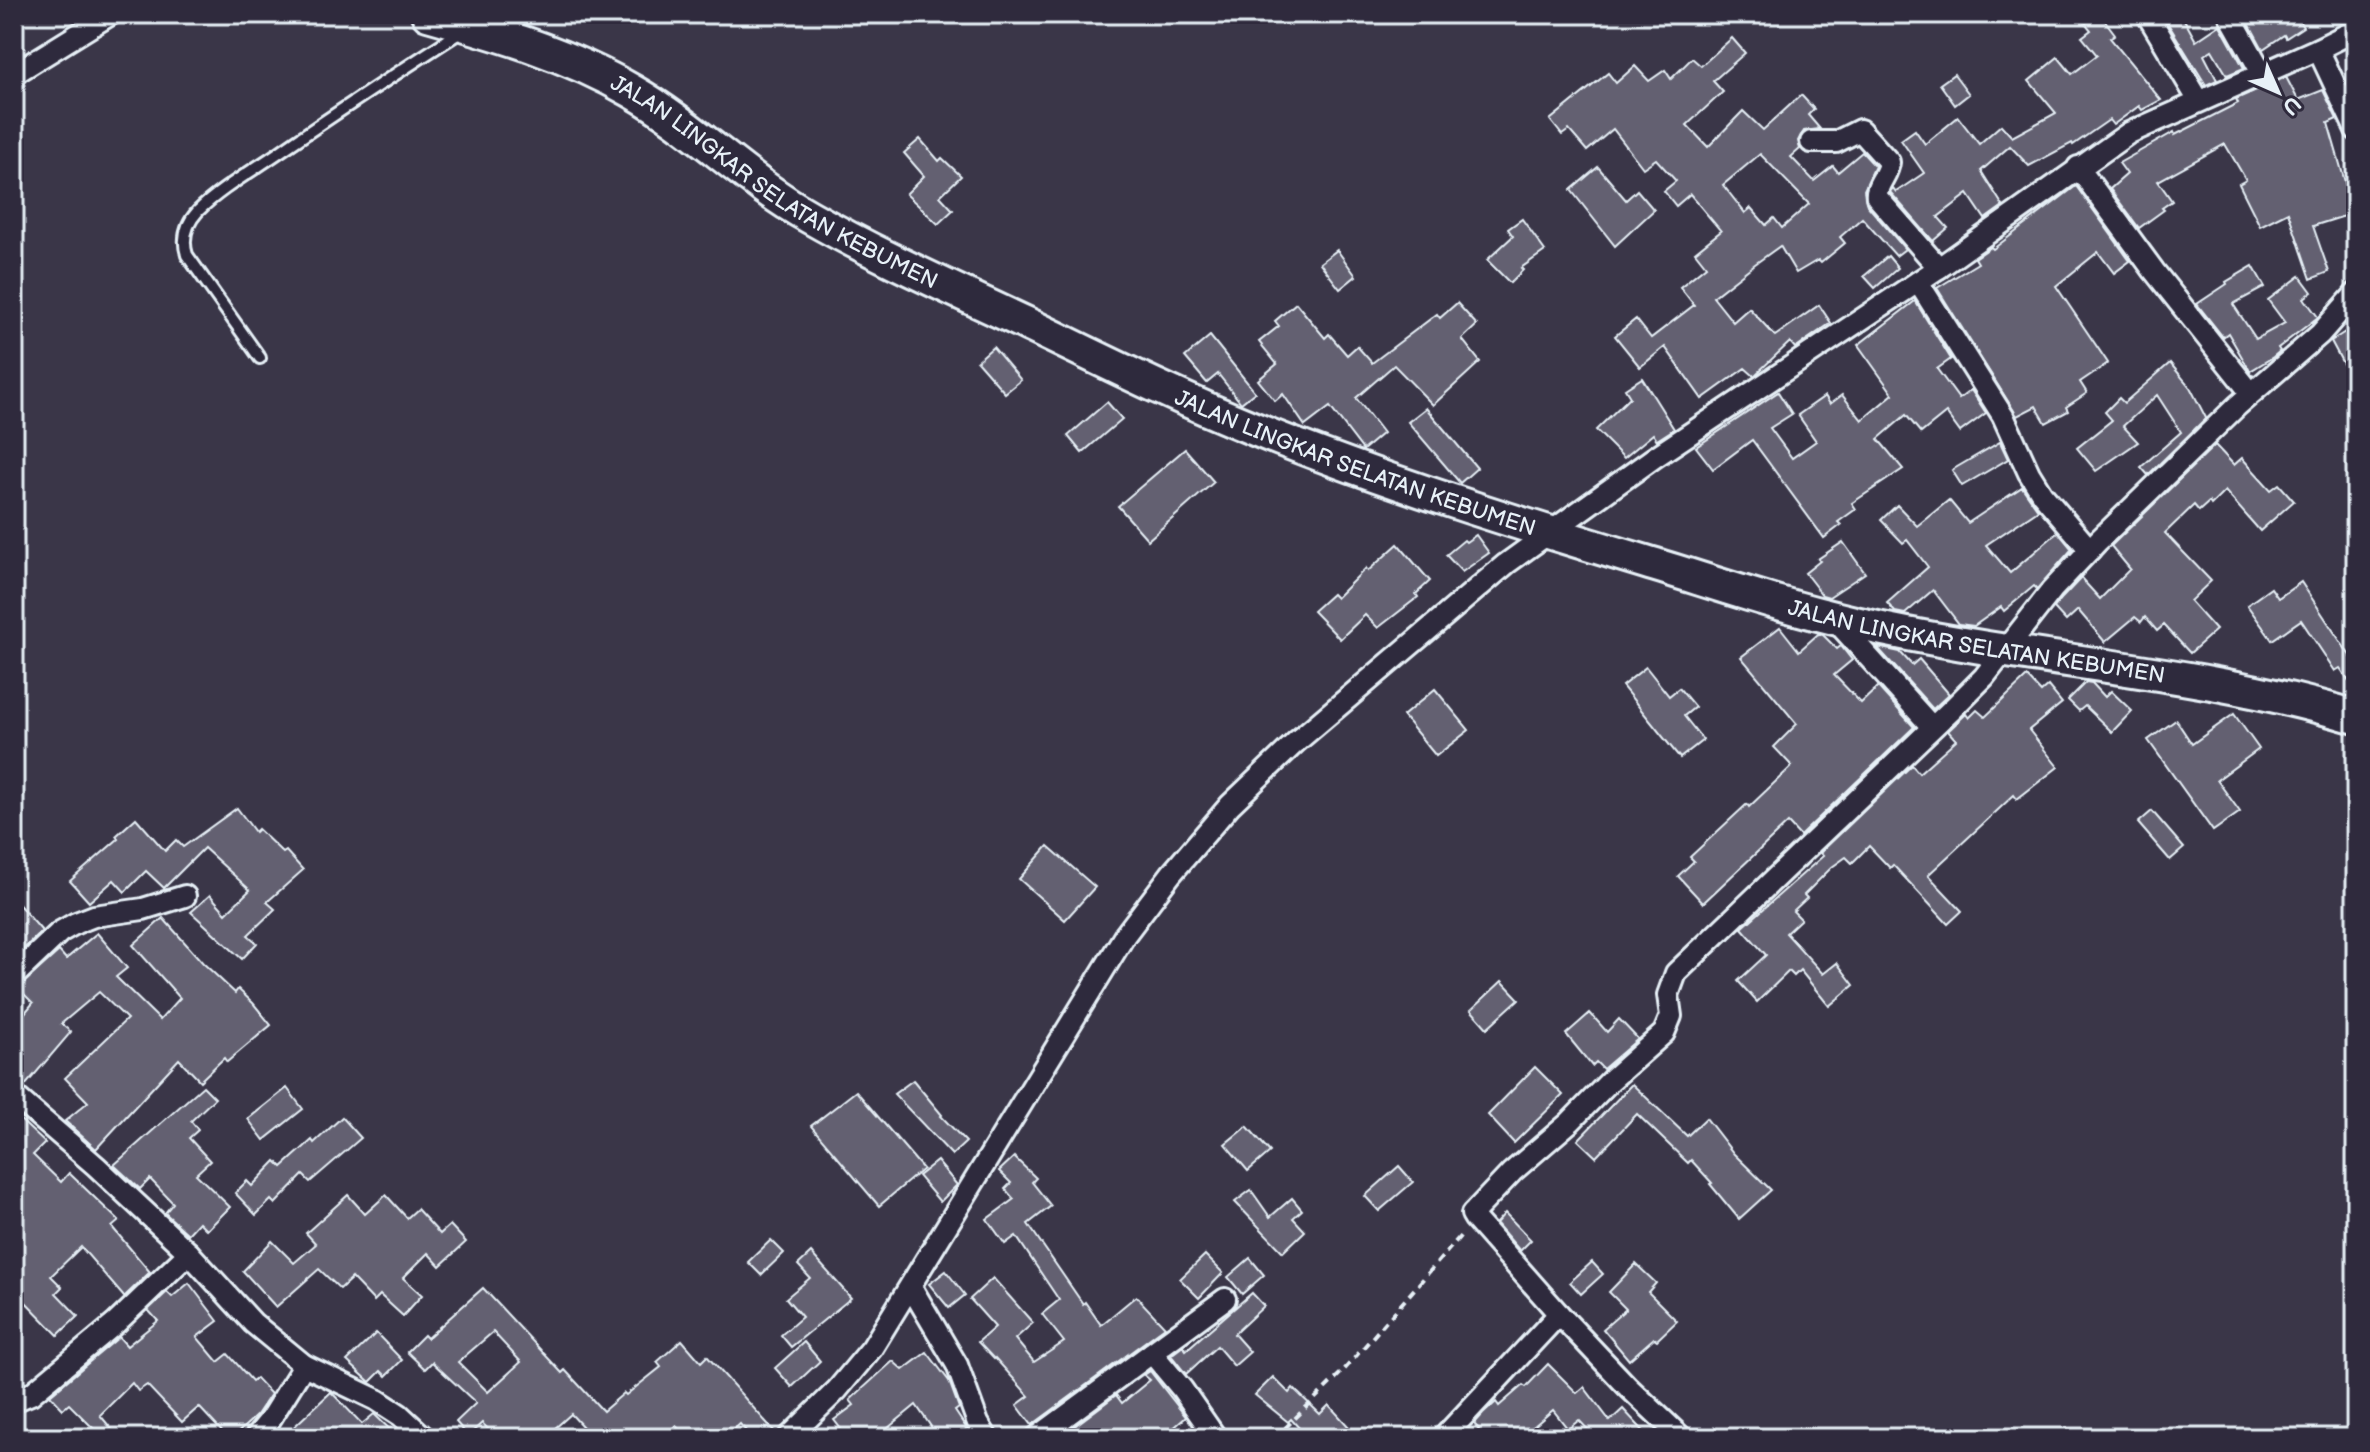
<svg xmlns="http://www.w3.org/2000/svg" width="2370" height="1452" font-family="'Balsamiq Sans',sans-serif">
	<rect width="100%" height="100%" fill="#3a3648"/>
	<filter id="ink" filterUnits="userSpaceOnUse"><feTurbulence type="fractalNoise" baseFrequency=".0125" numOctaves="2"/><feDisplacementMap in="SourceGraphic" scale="16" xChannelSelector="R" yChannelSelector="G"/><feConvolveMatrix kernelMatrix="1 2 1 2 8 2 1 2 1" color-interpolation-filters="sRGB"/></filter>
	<g filter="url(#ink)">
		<!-- building -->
		<g fill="#636171" stroke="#e8f1f8" stroke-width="2" fill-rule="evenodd">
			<polygon points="2078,14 2100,14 2115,34 2110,38 2161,100 2142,110 2139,106 2113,125 2109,120 2073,145 2072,143 2029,166 2010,146 1981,171 2003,206 1985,219 1968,194 1938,217 1948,228 1933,241 1890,192 1893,188 1896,192 1924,173 1901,140 1915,130 1925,144 1958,117 1979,144 2001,125 2012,137 2056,113 2029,81 2058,57 2072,74 2097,55 2082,37 2091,30"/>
			<polygon points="2162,14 2181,14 2196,41 2220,25 2244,68 2227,75 2212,50 2204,55 2217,80 2206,85"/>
			<polygon points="2244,14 2295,14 2303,27 2286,38 2284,35 2263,49"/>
			<path d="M1732,38L1745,53L1713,81L1723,92L1687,125L1708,147L1743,111L1763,130L1801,95L1814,109L1808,115L1820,129L1804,131L1798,141L1800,149L1791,157L1814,181L1833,166L1838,172L1862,152L1875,166L1864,190L1867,205L1905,249L1896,256L1862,218L1840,237L1845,243L1821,263L1818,260L1796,273L1780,246L1755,264L1713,297L1733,322L1749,308L1775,336L1819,305L1831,323L1795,348L1790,342L1754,376L1745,368L1702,399L1665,347L1640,367L1615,336L1636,319L1651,338L1694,305L1680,287L1706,266L1695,252L1721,231L1690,194L1676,206L1664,191L1676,181L1656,159L1643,168L1613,129L1587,151L1569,130L1562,135L1550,120L1608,73L1616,83L1635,66L1649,81L1665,70L1671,79L1692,58L1701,66ZM1760,154L1809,204L1782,228L1774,218L1766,225L1751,208L1745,213L1723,185Z"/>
			<polygon points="1954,74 1969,94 1955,105 1940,84"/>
			<polygon points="2286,77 2298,100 2323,90 2337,119 2328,123 2354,213 2313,226 2329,272 2311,279 2288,212 2260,226 2239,184 2246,180 2225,144 2158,181 2172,201 2162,208 2164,210 2139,228 2110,189 2127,174 2119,163 2174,132 2175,135 2238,103 2236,99"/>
			<polygon points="920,139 939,161 942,158 961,176 940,196 953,210 938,224 906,194 924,176 904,153"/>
			<polygon points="1598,167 1626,200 1637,190 1654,210 1615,246 1571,190"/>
			<polygon points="2076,186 2130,261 2114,273 2098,252 2056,286 2108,363 2080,382 2087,393 2066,407 2068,411 2046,423 2036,406 2017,416 1937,288 1978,263 1975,258 1991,247 1993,249"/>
			<polygon points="1522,219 1545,251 1521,268 1523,270 1510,283 1487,260 1513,236 1508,229"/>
			<polygon points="1337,250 1356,276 1340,289 1320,263"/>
			<polygon points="1888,256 1898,268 1875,288 1864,276"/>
			<polygon points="2253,266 2265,287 2233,304 2256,339 2285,323 2268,300 2300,276 2312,292 2304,298 2318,317 2278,348 2280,351 2273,357 2250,371 2228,333 2223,337 2197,304 2227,284 2226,282"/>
			<polygon points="1915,301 1951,359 1937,369 1959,399 1971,390 1986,413 1960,432 1946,413 1921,433 1906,415 1878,439 1903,469 1852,503 1856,509 1838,522 1841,525 1824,538 1752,440 1713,469 1696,447 1778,392 1792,414 1770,428 1792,458 1816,441 1798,415 1825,396 1830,404 1842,395 1862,420 1893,394 1858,345"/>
			<polygon points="1296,303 1325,338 1329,334 1347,355 1357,346 1372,363 1437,314 1440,318 1457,303 1477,325 1462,339 1480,362 1433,405 1394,365 1356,398 1383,433 1363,450 1330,407 1305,426 1283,394 1275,401 1258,380 1277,364 1259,342 1279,326 1275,321"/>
			<polygon points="2356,325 2356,388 2331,341"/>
			<polygon points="1210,336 1255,392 1241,403 1218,374 1207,383 1185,357"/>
			<polygon points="993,347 1021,380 1005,393 977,361"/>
			<polygon points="2170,363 2190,387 2206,418 2148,475 2141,467 2181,432 2157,395 2123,426 2138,442 2096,471 2077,448 2112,420 2105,412 2119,398 2124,403"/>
			<polygon points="1642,378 1674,429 1657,440 1653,434 1624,458 1596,430 1630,397 1625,389"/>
			<polygon points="1107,402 1122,419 1082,453 1068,436"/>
			<polygon points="1426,408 1477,468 1460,483 1408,422"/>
			<polygon points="2000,442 2008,459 1962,486 1952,470"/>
			<polygon points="2215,445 2234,465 2242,458 2271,490 2279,484 2294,501 2260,531 2225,491 2211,505 2209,502 2199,511 2194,505 2165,533 2211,581 2190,601 2216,630 2190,653 2164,625 2157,631 2145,617 2141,622 2135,617 2105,642 2078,610 2066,621 2054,608 2062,598 2081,578 2100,599 2130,569 2111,546"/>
			<polygon points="1185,449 1214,482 1148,540 1118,506"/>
			<polygon points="2022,487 2038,510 1986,545 2010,573 2058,532 2072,549 2037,589 2034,586 2004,611 2001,607 1974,626 1959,624 1933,590 1905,614 1895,612 1887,603 1928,567 1907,540 1903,543 1881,520 1897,505 1917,526 1949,500 1968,523"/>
			<polygon points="1476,535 1489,553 1462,572 1446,555 1464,540 1466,542"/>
			<polygon points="1843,542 1865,573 1829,597 1822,595 1805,573 1820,561 1818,559"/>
			<polygon points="1398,544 1430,581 1416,594 1418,597 1378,628 1365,615 1340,639 1313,611 1332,594 1336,598 1366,568 1368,571"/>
			<polygon points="2301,582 2356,665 2356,691 2340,668 2335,671 2301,620 2272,640 2247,605 2271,588 2278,598"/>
			<polygon points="1780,627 1799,651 1818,634 1823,635 1837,649 1841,646 1852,660 1834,675 1861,703 1878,687 1914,727 1804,832 1800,836 1788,823 1703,903 1678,876 1694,861 1690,857 1747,804 1749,807 1792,766 1774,747 1797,724 1741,657"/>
			<polygon points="1877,647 1900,652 1912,665 1919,659 1949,694 1933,709"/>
			<polygon points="1646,667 1669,696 1679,688 1695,707 1684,716 1703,740 1680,758 1622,686"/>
			<polygon points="2027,677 2041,692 2048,686 2062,703 2029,730 2058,767 2017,799 2014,795 1928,875 1962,911 1948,924 1893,865 1890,868 1869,846 1852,863 1846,857 1832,867 1804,895 1807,898 1793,911 1801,919 1786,933 1823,974 1837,963 1854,985 1829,1006 1800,970 1794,976 1789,971 1757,1002 1738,981 1766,955 1742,928 1823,856 1820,853 1912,765 1919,773 1956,740 1948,731 1966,714 1969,718 1977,710 1985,717"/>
			<polygon points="2086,682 2092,683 2105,697 2111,691 2132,711 2112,732 2085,706 2079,711 2068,700"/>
			<polygon points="1435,689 1469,730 1436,756 1403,716"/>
			<polygon points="2234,714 2259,749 2217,780 2240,812 2213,831 2148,740 2176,720 2192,744"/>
			<polygon points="237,808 255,832 258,829 283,853 286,851 303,870 267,902 275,909 248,935 257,943 242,959 191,912 210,895 226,913 250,890 204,848 164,888 146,871 125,892 114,880 89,902 70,881 118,839 116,836 136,818 165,851 176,840 183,847"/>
			<polygon points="2152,811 2184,848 2170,860 2138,823"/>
			<polygon points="1048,846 1095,887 1065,920 1019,879"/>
			<polygon points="14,899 42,931 14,958"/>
			<polygon points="163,918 203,963 235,993 238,989 253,1003 271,1025 227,1062 224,1058 200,1081 179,1059 96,1149 65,1121 88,1102 65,1078 127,1019 99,992 61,1024 71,1032 24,1087 14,1082 14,1026 33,1003 18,988 59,951 66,959 97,933 127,968 116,977 160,1020 180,998 133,945"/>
			<polygon points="1502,981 1519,999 1487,1028 1471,1010"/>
			<polygon points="1590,1013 1607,1032 1619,1019 1638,1039 1603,1069 1596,1062 1592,1066 1566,1034"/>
			<polygon points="1535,1067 1563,1095 1514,1143 1488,1115"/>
			<polygon points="913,1080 942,1115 941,1116 966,1142 952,1155 894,1094"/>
			<polygon points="1632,1084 1687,1136 1706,1118 1734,1154 1771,1190 1739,1219 1710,1184 1712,1183 1691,1160 1688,1163 1637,1114 1596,1157 1578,1140"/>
			<polygon points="203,1086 215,1098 191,1121 198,1130 189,1138 210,1161 196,1174 230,1207 207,1230 199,1222 188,1234 165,1213 173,1203 150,1179 140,1189 114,1165"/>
			<polygon points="287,1088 303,1109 264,1140 248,1119"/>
			<polygon points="856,1091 923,1169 879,1206 811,1126"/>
			<polygon points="14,1114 45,1143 33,1155 61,1182 69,1173 119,1221 112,1227 150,1272 124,1297 81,1247 51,1276 62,1287 56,1293 78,1316 58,1335 14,1290"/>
			<polygon points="342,1117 361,1138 310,1182 303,1175 275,1204 271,1200 256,1215 235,1193 247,1181 252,1186 276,1161 282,1167 312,1140 314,1143"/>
			<polygon points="1247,1126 1270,1152 1248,1171 1225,1144"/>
			<polygon points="1014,1157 1036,1178 1032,1182 1051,1206 1028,1224 1083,1304 1085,1302 1101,1325 1136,1296 1165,1327 1032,1425 1017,1405 1029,1396 995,1358 994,1359 978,1342 995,1327 970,1299 993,1278 1033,1323 1015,1339 1034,1362 1064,1342 1042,1314 1059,1300 1016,1236 1005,1244 987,1219 1014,1199 1005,1189 1011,1183 999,1171"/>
			<polygon points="937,1161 957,1185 940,1202 918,1176"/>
			<polygon points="1399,1166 1413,1182 1379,1211 1365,1196"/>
			<polygon points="1251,1190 1270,1217 1292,1198 1302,1210 1293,1218 1305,1231 1283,1252 1235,1202"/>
			<polygon points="348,1195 365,1214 386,1195 407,1218 417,1209 440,1234 450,1225 466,1242 440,1266 428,1253 403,1278 422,1295 403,1316 380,1295 374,1301 352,1278 340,1289 319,1269 276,1307 243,1271 272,1241 294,1263 316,1244 306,1233"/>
			<polygon points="1505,1213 1531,1240 1520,1251 1496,1223"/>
			<polygon points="771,1240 784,1253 761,1275 748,1262"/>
			<polygon points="811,1253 851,1298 791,1347 781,1335 802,1317 786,1298 810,1278 798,1265"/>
			<polygon points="1205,1255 1223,1273 1199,1298 1180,1279"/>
			<polygon points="1250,1258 1264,1275 1242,1294 1228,1277"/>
			<polygon points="1592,1262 1603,1274 1581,1294 1570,1282"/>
			<polygon points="1636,1264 1656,1283 1648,1292 1677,1321 1657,1340 1654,1338 1629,1360 1603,1329 1626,1309 1609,1292"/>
			<polygon points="946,1271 965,1295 949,1308 929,1284"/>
			<polygon points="189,1283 218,1321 197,1337 218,1362 228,1354 252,1381 256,1378 271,1394 257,1415 232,1438 228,1438 199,1407 182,1422 147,1385 138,1391 132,1383 100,1415 119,1438 103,1438 69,1404 63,1409 50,1395 119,1337 127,1346 158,1321 148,1310 167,1292 172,1297"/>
			<path d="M483,1288L562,1373L565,1370L603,1411L624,1393L626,1395L661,1367L657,1362L682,1340L701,1362L707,1356L776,1433L775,1438H752L740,1424L725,1438H687L676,1426L663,1438H593L571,1414L544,1438H497L482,1423L468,1436L456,1422L476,1403L432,1362L425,1369L407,1352L424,1335L427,1338ZM493,1332L521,1362L488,1392L458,1362Z"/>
			<polygon points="1252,1293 1264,1306 1234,1334 1250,1352 1234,1366 1217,1346 1186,1374 1171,1355 1183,1346 1186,1350"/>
			<polygon points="376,1333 402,1360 386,1376 381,1371 370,1382 347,1361"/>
			<polygon points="804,1342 820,1361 792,1387 775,1368"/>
			<polygon points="927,1352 949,1381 959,1408 955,1411 967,1429 956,1438 939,1438 916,1405 888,1428 897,1438 848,1438 834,1420 854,1405 850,1400 893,1361 903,1370"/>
			<polygon points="1548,1364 1577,1393 1584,1387 1610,1421 1623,1409 1650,1438 1591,1438 1594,1436 1579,1420 1568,1429 1553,1410 1520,1438 1470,1438 1479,1429 1474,1424 1483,1414 1496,1402 1499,1406 1523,1385 1526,1387"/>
			<polygon points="1150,1371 1186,1417 1162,1438 1060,1437 1116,1395 1122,1403 1150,1380 1144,1375"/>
			<polygon points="1273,1377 1289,1393 1293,1388 1320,1414 1329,1405 1359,1438 1308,1438 1291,1419 1288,1422 1255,1395"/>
			<polygon points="331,1392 362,1424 374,1414 399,1438 282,1438"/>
		</g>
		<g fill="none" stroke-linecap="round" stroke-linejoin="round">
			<defs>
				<path id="service" d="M260,358L187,255C182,239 186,224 198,211C220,189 252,171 278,153C339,111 400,71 462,31"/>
				<g id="minor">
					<polyline points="2147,14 2199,101"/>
					<polyline points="2229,14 2262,73"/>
					<polyline points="2318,49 2356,130"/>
					<polyline points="14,74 111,14"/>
					<path d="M1811,142H1836L1860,130L1889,162C1888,176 1875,185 1877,197L1939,268"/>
					<polyline points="2078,167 2154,271 2251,393"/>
					<polyline points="1918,282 2003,416 2029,473 2042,494 2090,550"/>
					<polyline points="1835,620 1932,727"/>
					<polyline points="14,976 60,932 76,923 94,916 143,909 185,896"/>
					<polyline points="14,1095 96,1166 189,1253 253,1323 304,1365 377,1400 400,1415 425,1438"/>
					<polyline points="911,1287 957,1365 978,1423 987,1438"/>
					<polyline points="1559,1314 1475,1219 1472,1214 1475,1211 1512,1172 1570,1122 1611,1080 1664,1033 1671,1016 1668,995 1676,973 1953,708 1984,677 2052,590 2098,541 2237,406 2320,334 2356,293"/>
					<polyline points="1152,1353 1182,1389 1216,1438"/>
					<polyline points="14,1401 31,1394 116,1323 189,1253"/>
					<polyline points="255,1438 269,1421 304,1365"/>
					<polyline points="788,1438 837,1390 872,1348 1125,935 1171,874 1230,805 1296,742 1506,564 1655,457 1943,265 2129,133 2318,49 2356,30"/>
					<polyline points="1036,1438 1225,1299"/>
					<polyline points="1443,1438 1559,1314 1628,1387 1682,1438"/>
				</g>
				<g id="trunk">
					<path id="s1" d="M428,14C499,34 568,54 632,91C695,127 747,182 810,217C880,257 953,289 1025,323C1100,359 1175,397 1252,428C1380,480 1513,522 1646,562C1715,583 1784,607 1855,623C2021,661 2193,668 2356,717"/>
				</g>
			</defs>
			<!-- service casing -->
			<use href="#service" stroke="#e8f1f8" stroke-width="16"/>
			<!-- minor casing -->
			<use href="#minor" stroke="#e8f1f8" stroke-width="26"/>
			<!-- trunk casing -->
			<use href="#trunk" stroke="#e8f1f8" stroke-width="38"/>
			<!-- path -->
			<polyline stroke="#e8f1f8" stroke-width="4" stroke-dasharray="8 6" stroke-linecap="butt" points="1275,1438 1344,1370 1463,1233"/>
			<!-- service -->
			<use href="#service" stroke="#2f2a3d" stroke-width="10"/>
			<!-- minor -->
			<use href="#minor" stroke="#2f2a3d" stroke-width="20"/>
			<!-- trunk -->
			<use href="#trunk" stroke="#2f2a3d" stroke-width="32"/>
		</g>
	</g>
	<g text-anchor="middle" stroke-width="6" stroke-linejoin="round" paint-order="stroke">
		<!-- street labels -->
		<g font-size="22" fill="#e8f1f8" stroke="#2f2a3d">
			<text dy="8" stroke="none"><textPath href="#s1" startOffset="388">JALAN LINGKAR SELATAN KEBUMEN</textPath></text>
			<text dy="8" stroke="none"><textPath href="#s1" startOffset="1036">JALAN LINGKAR SELATAN KEBUMEN</textPath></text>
			<text dy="8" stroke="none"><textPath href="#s1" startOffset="1684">JALAN LINGKAR SELATAN KEBUMEN</textPath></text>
		</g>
	</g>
	<!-- margin -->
	<rect width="2370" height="1452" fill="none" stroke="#2f2a3d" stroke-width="48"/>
	<rect x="24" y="24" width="2322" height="1404" fill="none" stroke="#e8f1f8" stroke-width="3" filter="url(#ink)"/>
	<!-- north arrow -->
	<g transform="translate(2278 92) rotate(135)" stroke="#2f2a3d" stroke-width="6" paint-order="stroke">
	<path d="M0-6L14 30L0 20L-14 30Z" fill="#e8f1f8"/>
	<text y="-12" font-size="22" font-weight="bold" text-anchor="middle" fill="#e8f1f8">U</text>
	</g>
</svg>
